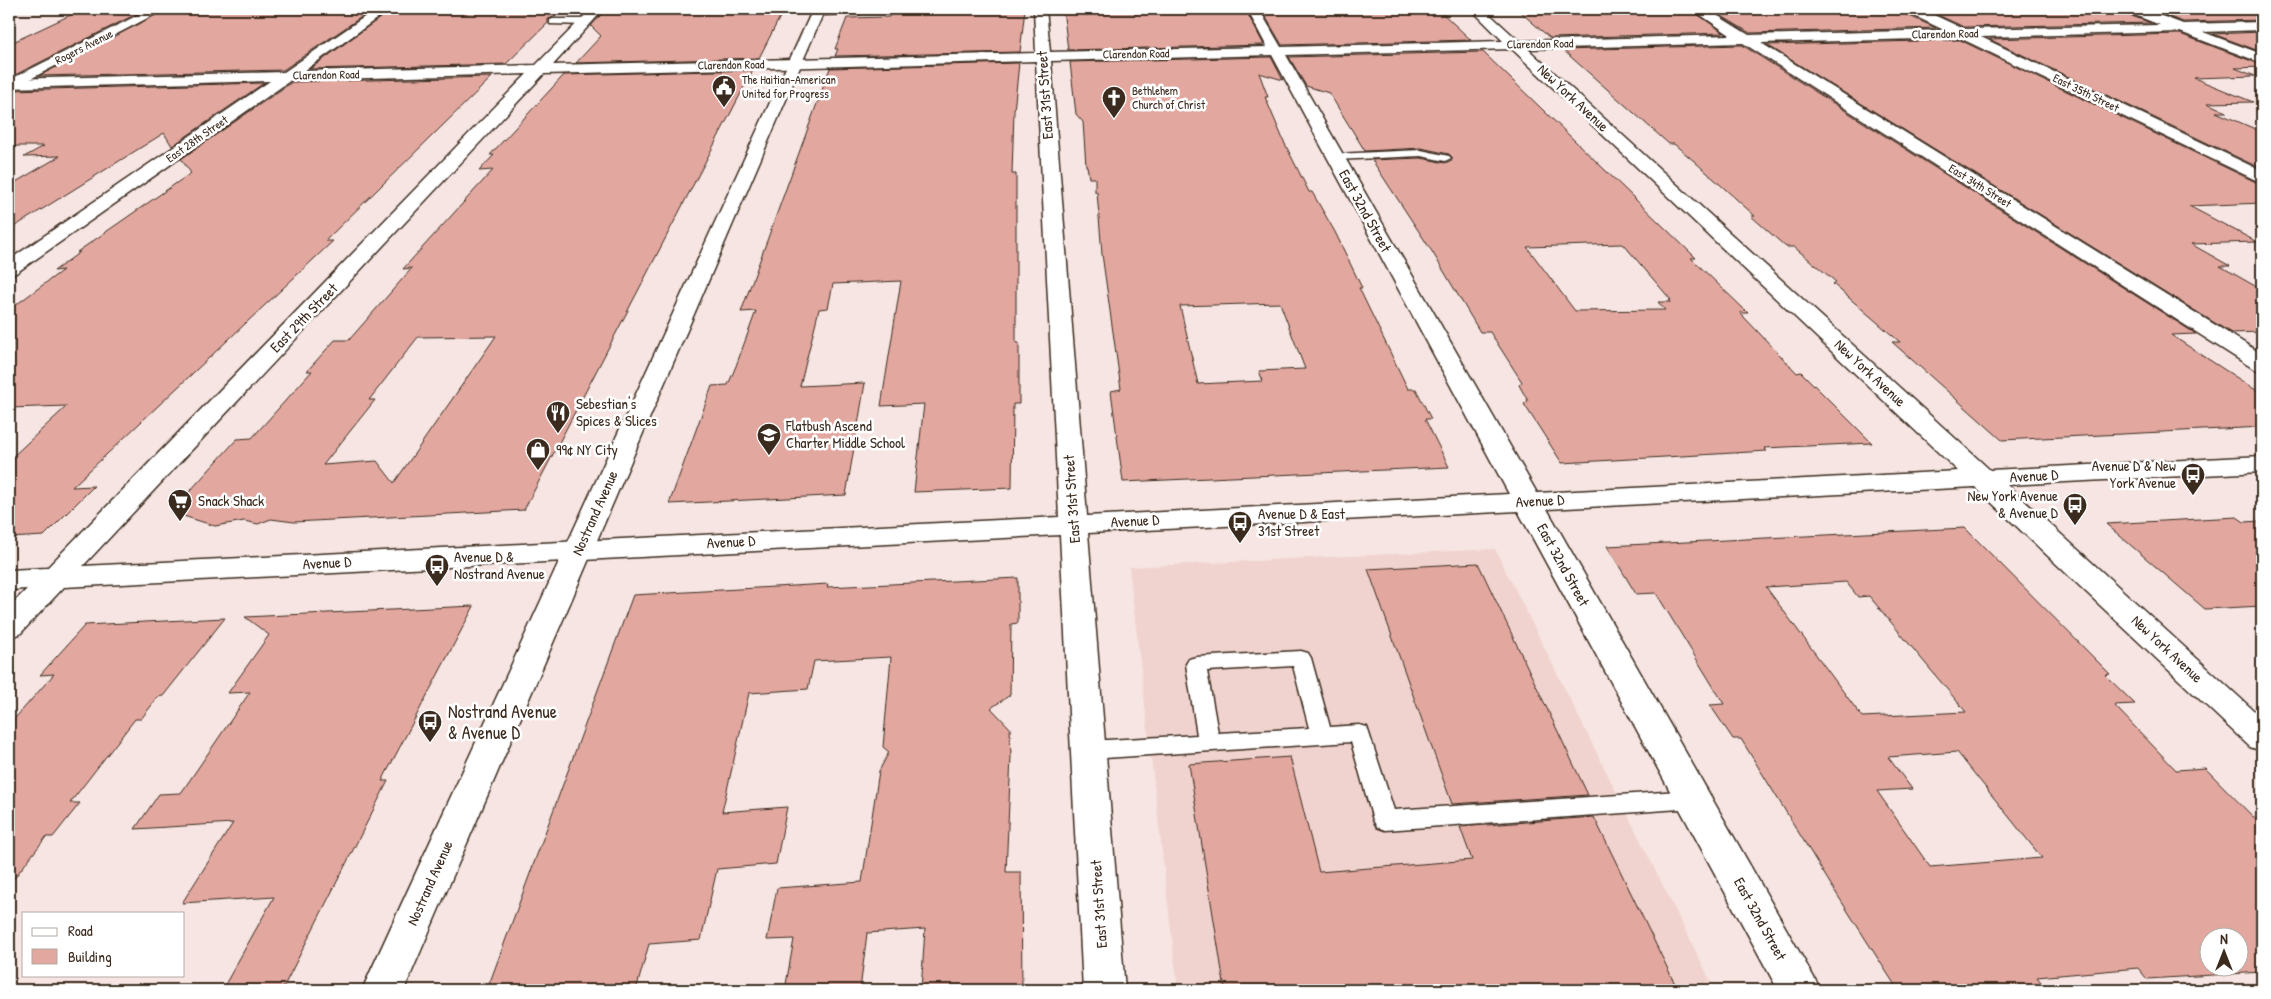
<svg xmlns="http://www.w3.org/2000/svg" width="2271" height="999" font-family="'Patrick Hand',sans-serif">
	<rect width="100%" height="100%" fill="#f6e5e2"/>
	<filter id="ink" filterUnits="userSpaceOnUse"><feTurbulence type="fractalNoise" baseFrequency=".02" numOctaves="2"/><feDisplacementMap in="SourceGraphic" scale="10" xChannelSelector="R" yChannelSelector="G"/><feConvolveMatrix kernelMatrix="1 2 1 2 8 2 1 2 1" color-interpolation-filters="sRGB"/></filter>
	<g filter="url(#ink)">
		<!-- built -->
		<polygon fill="#f0d3ce" points="1495,549 1715,990 1178,990 1129,567"/>
		<!-- building -->
		<g fill="#e2a8a0" stroke="#3b2a1e" fill-rule="evenodd">
			<polygon points="146,9 11,77 9,77 9,44 79,11"/>
			<polygon points="167,9 373,9 283,70 39,76"/>
			<polygon points="392,9 562,9 554,17 548,19 548,23 506,64 310,69"/>
			<polygon points="606,9 784,9 759,58 576,63 601,36 591,26"/>
			<polygon points="891,9 1025,9 1020,52 835,56 838,49 835,49 847,18 889,17"/>
			<polygon points="1063,9 1245,9 1264,45 1068,50"/>
			<polygon points="1261,9 1438,9 1471,40 1282,45"/>
			<polygon points="1517,9 1690,9 1724,33 1550,38"/>
			<polygon points="1710,9 1800,11 1903,9 1905,14 1936,28 1750,33"/>
			<polygon points="1925,9 2124,9 2126,14 2151,23 1964,27"/>
			<polygon points="2148,9 2262,9 2262,20 2183,22"/>
			<polygon points="2262,32 2262,52 2213,34"/>
			<polygon points="2180,34 2262,65 2262,67 2235,68 2255,76 2194,78 2253,102 2207,103 2227,112 2216,112 2262,132 2262,169 1989,39"/>
			<polygon points="1960,40 2262,185 2262,203 2189,206 2257,242 2191,244 2230,266 2220,266 2262,290 2262,332 2231,333 1767,45"/>
			<polygon points="1742,45 2196,334 2171,335 2262,394 2262,427 2002,440 1892,342 1900,342 1833,284 1836,282 1794,247 1786,247 1751,216 1755,216 1694,161 1674,144 1669,144 1563,50"/>
			<path d="M1483,52L1696,258H1691L1748,313H1740L1742,315L1797,373L1801,372L1872,443L1764,448L1767,451L1562,463L1524,404L1528,401L1519,385L1522,382L1490,332H1480L1433,253L1372,160L1421,158L1445,163L1452,160V157L1449,154L1421,148L1365,151L1329,93L1306,86L1289,57ZM1621,244L1624,245L1671,300H1669L1671,302H1658L1665,310L1575,311L1527,247Z"/>
			<path d="M1271,57L1283,80L1259,73L1268,97H1265L1285,144L1309,192H1312L1335,232L1362,288H1359L1408,389H1416L1431,419H1425L1449,467L1123,482L1111,391L1121,389L1102,254L1097,192H1095V178H1089L1087,166H1086L1083,122L1076,114L1070,62ZM1280,303L1305,369L1259,371L1263,381L1198,384L1180,306Z"/>
			<polygon points="1019,63 1014,111 1012,174 1016,174 1016,343 1019,343 1019,404 1013,404 1012,488 914,492 924,404 881,406 901,281 833,284 828,308 819,309 800,386 865,383 846,495 669,504 712,386 728,385 736,366 756,311 741,312 830,68"/>
			<path d="M753,70L524,510L294,522L271,519L258,524L244,521L215,526L171,512L237,439L252,438L312,371H307L335,340H349L412,268L403,269L493,170L479,171L494,155H490L564,75ZM496,336L394,483L377,461L323,465L375,400H369L418,337Z"/>
			<polygon points="492,77 325,241 333,241 72,487 94,486 44,536 9,538 9,460 67,406 9,408 9,310 63,270 54,271 80,252 77,252 191,173 181,159 292,82"/>
			<polygon points="264,83 172,146 164,133 9,230 9,186 60,156 24,157 44,146 9,146 9,92 14,90"/>
			<polygon points="2237,517 2244,522 2262,521 2262,606 2205,609 2106,524"/>
			<path d="M1965,528L2110,674L2105,675L2135,704L2114,705L2176,770L2205,768L2262,826V972L2147,979L2138,968L2037,977L2047,990H1898L1831,885L1741,739H1733L1710,705L1724,704L1656,593L1636,594L1607,546ZM1846,582L1858,597L1869,596L1966,712L1862,717L1766,587ZM1957,752L2042,858L1930,867L1877,791L1912,789L1888,757ZM2208,936H2238V966H2208Z"/>
			<polygon points="1478,563 1588,795 1452,804 1368,569"/>
			<polygon points="1018,578 1018,623 1011,624 1010,695 991,708 1010,728 1011,756 1006,872 1021,872 1022,990 921,990 925,929 867,933 860,990 785,990 794,939 767,940 777,888 862,882 879,771 889,752 883,747 891,657 814,661 808,689 749,693 722,812 787,807 776,864 717,869 701,940 649,944 636,990 487,990 633,595 828,584 827,587"/>
			<polygon points="474,606 382,781 388,781 282,990 222,990 274,897 182,903 233,823 135,829 159,794 181,793 250,692 228,693 269,635 245,617"/>
			<polygon points="225,618 163,696 158,697 141,719 135,719 70,803 80,803 53,837 46,837 9,885 9,725 54,674 40,675 85,625"/>
			<polygon points="1290,757 1319,872 1472,860 1460,827 1594,817 1678,990 1225,990 1189,764"/>
		</g>
		<g fill="none" stroke-linecap="round" stroke-linejoin="round">
			<defs>
				<g id="service">
					<polygon points="872,9 859,14 817,15 813,13 817,11"/>
					<polygon points="553,19 586,19 590,22 586,25 550,24 550,20"/>
					<polygon points="1421,150 1449,156 1451,158 1445,161 1421,156 1335,160 1329,157 1335,154"/>
					<path d="M1301,651L1308,653L1311,658L1330,727L1359,725L1367,727L1394,810L1694,790L1702,792L1706,799L1702,806L1694,808L1385,830L1377,827L1373,820L1351,742L1089,759L1081,756L1078,750L1081,744L1089,741L1197,735L1186,664L1189,659L1196,657ZM1293,666L1309,728L1218,733L1207,671Z"/>
				</g>
				<path id="minor" d="M376,9H390L304,71L536,65L591,9H604L553,65L1036,53L1034,9H1046L1050,52L1267,47L1247,9H1259L1281,47L1503,41L1471,9H1484L1519,41L1730,35L1692,9H1707L1749,35L1944,30L1906,12L1905,9H1921L1964,29L2160,25L2127,12L2126,9H2143L2183,24L2262,22V30L2203,32L2262,54V63L2180,32L1981,37L2262,171V183L1960,38L1761,43L2262,354V371L2254,369L1743,43L1528,49L1990,470L2262,456V472L2007,485L2262,718V751L2250,747L1975,487L1547,509L1821,990H1778L1518,511L1088,533L1125,990H1083L1060,535L64,587L20,634L9,637V607L27,589L9,590V570L47,568L527,74L291,80L16,273L9,275V260L270,81L9,88V79L284,72ZM1512,49L1958,471L1537,493L1286,55ZM1272,55L1509,494L1087,516L1051,61ZM1036,61L1059,517L83,566L544,74Z"/>
				<g id="secondary">
					<polygon points="150,9 165,9 9,90 9,80"/>
					<polygon points="813,9 825,9 404,990 362,990"/>
				</g>
			</defs>
			<!-- service casing -->
			<use href="#service" stroke="#3b2a1e" stroke-width="3"/>
			<!-- minor casing -->
			<use href="#minor" stroke="#3b2a1e" stroke-width="3"/>
			<!-- secondary casing -->
			<use href="#secondary" stroke="#3b2a1e" stroke-width="3"/>
			<!-- service -->
			<use href="#service" fill="#fff" fill-rule="evenodd"/>
			<!-- minor -->
			<use href="#minor" fill="#fff" fill-rule="evenodd"/>
			<!-- secondary -->
			<use href="#secondary" fill="#fff" fill-rule="evenodd"/>
		</g>
	</g>
	<!-- icons -->
	<defs>
		<symbol id="civic-pin" viewBox="-11 -11 22 30"><path d="M0 17L-7.5 6A9.5 9.5 0 1 1 7.5 6Z" fill="#3b2a1e" stroke="#fff"/><path d="M-.6-6.5H3V-4.5H.6V-3L4-1V1h2V6H-6V1h2V-1L-.6-3ZM-1.2 2.5V6h2.4V2.5Z" fill="#fff"/></symbol>
		<symbol id="church-pin" viewBox="-11 -11 22 30"><path d="M0 17L-7.5 6A9.5 9.5 0 1 1 7.5 6Z" fill="#3b2a1e" stroke="#fff"/><path d="M-1.2-6h2.4v3.5h3.3v2.4h-3.3V6h-2.4V-.1h-3.3v-2.4h3.3Z" fill="#fff"/></symbol>
		<symbol id="restaurant-pin" viewBox="-11 -11 22 30"><path d="M0 17L-7.5 6A9.5 9.5 0 1 1 7.5 6Z" fill="#3b2a1e" stroke="#fff"/><path d="M-5-6h1v4h1v-4h1v4h1v-4h1v5L-1.5 .5V6h-2V.5L-5-1ZM5-6V6H3V1.5H1.5Q1.5-4 5-6Z" fill="#fff"/></symbol>
		<symbol id="school-pin" viewBox="-11 -11 22 30"><path d="M0 17L-7.5 6A9.5 9.5 0 1 1 7.5 6Z" fill="#3b2a1e" stroke="#fff"/><path d="M0-5L7-2L0 1L-7-2ZM-4 1L0 2.5L4 1V4Q0 6-4 4Z" fill="#fff"/></symbol>
		<symbol id="shop-pin" viewBox="-11 -11 22 30"><path d="M0 17L-7.5 6A9.5 9.5 0 1 1 7.5 6Z" fill="#3b2a1e" stroke="#fff"/><path d="M-5-2.5h2.3a2.7 3.5 0 0 1 5.4 0H5L5.5 6h-11ZM-1.5-2.5h3a1.5 2.3 0 0 0-3 0Z" fill="#fff"/></symbol>
		<symbol id="bus-pin" viewBox="-11 -11 22 30"><path d="M0 17L-7.5 6A9.5 9.5 0 1 1 7.5 6Z" fill="#3b2a1e" stroke="#fff"/><path d="M-5-6H5V4H4V6H2V4H-2V6H-4V4H-5ZM-3.5-4V0h7V-4ZM-3.5 1.2v1.5H-2V1.2ZM2 1.2v1.5H3.5V1.2Z" fill="#fff"/></symbol>
		<symbol id="supermarket-pin" viewBox="-11 -11 22 30"><path d="M0 17L-7.5 6A9.5 9.5 0 1 1 7.5 6Z" fill="#3b2a1e" stroke="#fff"/><path d="M-6-5.5h2.5l.6 2H6L4.5 2H-2.5L-4.4-4H-6ZM-1.5 3.2a1.3 1.3 0 1 0 .1 0ZM3 3.2a1.3 1.3 0 1 0 .1 0Z" fill="#fff"/></symbol>
	</defs>
	<g fill-rule="evenodd">
		<use href="#civic-pin" x="710" y="73" width="28" height="38"/>
		<use href="#church-pin" x="1100" y="84" width="28" height="38"/>
		<use href="#restaurant-pin" x="544" y="399" width="28" height="38"/>
		<use href="#school-pin" x="755" y="421" width="28" height="38"/>
		<use href="#shop-pin" x="524" y="436" width="28" height="38"/>
		<use href="#bus-pin" x="2179" y="461" width="28" height="38"/>
		<use href="#supermarket-pin" x="166" y="487" width="28" height="38"/>
		<use href="#bus-pin" x="2061" y="491" width="28" height="38"/>
		<use href="#bus-pin" x="1226" y="509" width="28" height="38"/>
		<use href="#bus-pin" x="423" y="552" width="28" height="38"/>
		<use href="#bus-pin" x="416" y="708" width="28" height="38"/>
	</g>
	<g text-anchor="middle" stroke-width="5" stroke-linejoin="round" paint-order="stroke">
		<!-- far-street labels -->
		<g font-size="12" fill="#3b2a1e" stroke="#fff">
			<text transform="translate(1945 34) rotate(-1)" y="4">Clarendon Road</text>
			<text transform="translate(1540 44) rotate(-1)" y="4">Clarendon Road</text>
			<text transform="translate(84 47) rotate(-27)" y="4">Rogers Avenue</text>
			<text transform="translate(1136 54) rotate(-1)" y="4">Clarendon Road</text>
			<text transform="translate(731 65) rotate(-1)" y="4">Clarendon Road</text>
			<text transform="translate(326 75) rotate(-1)" y="4">Clarendon Road</text>
			<text transform="translate(2086 93) rotate(26)" y="4">East 35th Street</text>
			<text transform="translate(197 139) rotate(-35)" y="4">East 28th Street</text>
			<text transform="translate(1980 186) rotate(32)" y="4">East 34th Street</text>
		</g>
		<!-- far-poi labels -->
		<g font-size="12" fill="#3b2a1e" stroke="#fff" text-anchor="start">
			<text x="742" y="84">The Haitian-American<tspan x="742" dy="14">United for Progress</tspan></text>
			<text x="1132" y="95">Bethlehem<tspan x="1132" dy="14">Church of Christ</tspan></text>
		</g>
		<!-- street labels -->
		<g font-size="15" fill="#3b2a1e" stroke="#fff">
			<text transform="translate(1045 95) rotate(-94)" y="5">East 31st Street</text>
			<text transform="translate(1573 98) rotate(43)" y="5">New York Avenue</text>
			<text transform="translate(1365 211) rotate(61)" y="5">East 32nd Street</text>
			<text transform="translate(304 318) rotate(-46)" y="5">East 29th Street</text>
			<text transform="translate(1870 373) rotate(43)" y="5">New York Avenue</text>
			<text transform="translate(2034 476) rotate(-3)" y="5">Avenue D</text>
			<text transform="translate(1072 499) rotate(-94)" y="5">East 31st Street</text>
			<text transform="translate(1540 501) rotate(-3)" y="5">Avenue D</text>
			<text transform="translate(595 513) rotate(-66)" y="5">Nostrand Avenue</text>
			<text transform="translate(1135 521) rotate(-3)" y="5">Avenue D</text>
			<text transform="translate(731 542) rotate(-3)" y="5">Avenue D</text>
			<text transform="translate(327 563) rotate(-3)" y="5">Avenue D</text>
			<text transform="translate(1563 565) rotate(61)" y="5">East 32nd Street</text>
			<text transform="translate(2167 649) rotate(43)" y="5">New York Avenue</text>
			<text transform="translate(430 883) rotate(-66)" y="5">Nostrand Avenue</text>
			<text transform="translate(1099 904) rotate(-94)" y="5">East 31st Street</text>
			<text transform="translate(1760 919) rotate(61)" y="5">East 32nd Street</text>
		</g>
		<!-- poi labels -->
		<g font-size="15" fill="#3b2a1e" stroke="#fff" text-anchor="start">
			<text x="576" y="409">Sebestian's<tspan x="576" dy="17">Spices &amp; Slices</tspan></text>
			<text x="786" y="431">Flatbush Ascend<tspan x="786" dy="17">Charter Middle School</tspan></text>
			<text x="556" y="455">99¢ NY City</text>
			<text x="2176" y="471" text-anchor="end">Avenue D &amp; New<tspan x="2176" dy="17">York Avenue</tspan></text>
			<text x="2058" y="501" text-anchor="end">New York Avenue<tspan x="2058" dy="17">&amp; Avenue D</tspan></text>
			<text x="198" y="506">Snack Shack</text>
			<text x="1258" y="519">Avenue D &amp; East<tspan x="1258" dy="17">31st Street</tspan></text>
			<text x="454" y="562">Avenue D &amp;<tspan x="454" dy="17">Nostrand Avenue</tspan></text>
		</g>
		<!-- near-poi labels -->
		<g font-size="18" fill="#3b2a1e" stroke="#fff" text-anchor="start">
			<text x="448" y="718">Nostrand Avenue<tspan x="448" dy="21">&amp; Avenue D</tspan></text>
		</g>
	</g>
	<!-- margin -->
	<rect width="2271" height="999" fill="none" stroke="#fff" stroke-width="30"/>
	<rect x="15" y="15" width="2241" height="969" fill="none" stroke="#3b2a1e" stroke-width="2" filter="url(#ink)"/>
	<!-- legend -->
	<rect x="22" y="912" width="162" height="65" fill="#ffffff" stroke="#b1aaa5"/>
	<rect x="32" y="928" width="25" height="8" fill="#ffffff" stroke="#b1aaa5"/>
	<text x="68" y="936" font-size="15" fill="#3b2a1e">Road</text>
	<rect x="32" y="949" width="25" height="15" fill="#e2a8a0" stroke="#b1aaa5"/>
	<text x="68" y="962" font-size="15" fill="#3b2a1e">Building</text>
	<!-- north arrow -->
	<g transform="translate(2224 952)"><circle r="24" fill="#ffffff" stroke="#b1aaa5"/>
	<path d="M0-4L9 19L0 12L-9 19Z" fill="#3b2a1e"/>
	<text y="-8" font-size="14" font-weight="bold" text-anchor="middle" fill="#3b2a1e">N</text>
	</g>
</svg>
